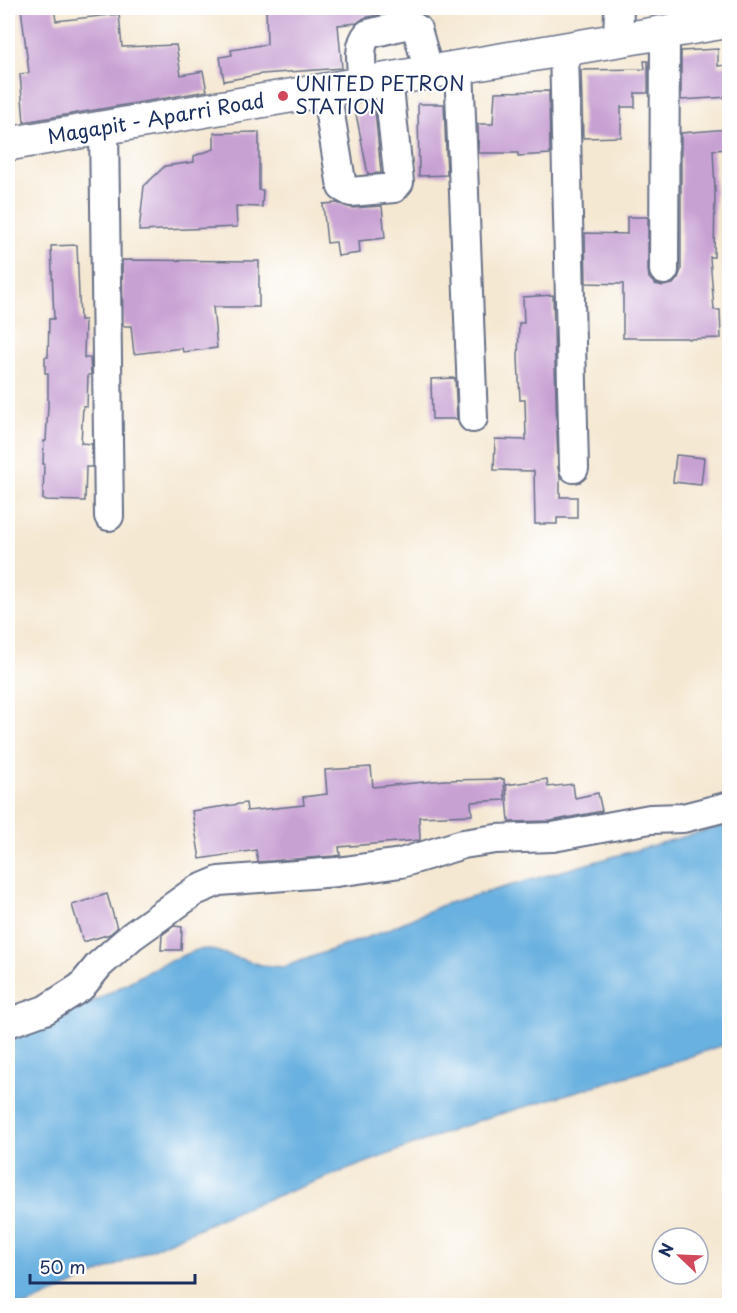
<svg xmlns="http://www.w3.org/2000/svg" width="737" height="1313" font-family="'Playpen Sans',sans-serif">
	<rect width="100%" height="100%" fill="#fff"/>
	<filter id="ink" filterUnits="userSpaceOnUse"><feTurbulence type="fractalNoise" baseFrequency=".0167" numOctaves="2"/><feDisplacementMap in="SourceGraphic" scale="12" xChannelSelector="R" yChannelSelector="G"/><feConvolveMatrix kernelMatrix="1 2 1 2 8 2 1 2 1" color-interpolation-filters="sRGB"/></filter>
	<filter id="wash" filterUnits="userSpaceOnUse"><feTurbulence type="fractalNoise" baseFrequency=".008" numOctaves="4" result="noise"/><feDisplacementMap in="SourceGraphic" scale="24" xChannelSelector="R" yChannelSelector="G"/><feGaussianBlur stdDeviation="1.35" result="paint"/><feColorMatrix in="noise" values="0 0 0 0 0 0 0 0 0 0 0 0 0 0 0 0 0 1.4 0 .05"/><feComposite in="paint" operator="in"/></filter>
	<g filter="url(#wash)">
		<rect width="100%" height="100%" fill="#f5e8d2"/>
		<!-- water -->
		<polygon fill="#69b1e0" stroke="#42709f" stroke-width="1.5" points="729,824 729,1043 668,1064 480,1120 239,1210 28,1305 8,1306 8,1042 102,997 162,964 197,950 209,949 261,965 283,967 377,934 445,904"/>
		<g id="blocks">
			<!-- building -->
			<g fill="#c8a1d3">
				<polygon points="21,8 54,8 56,21 119,14 122,47 176,45 181,75 203,71 207,91 24,122 20,74 29,73"/>
				<polygon points="266,8 388,8 388,12 364,18 357,23 338,25 342,68 262,74 224,81 220,57 232,55 231,50 267,44"/>
				<polygon points="718,49 718,66 729,65 729,97 681,100 681,51"/>
				<polygon points="644,61 648,61 648,93 635,93 635,107 621,107 621,137 583,138 581,70 645,69"/>
				<polygon points="549,91 550,154 518,156 518,153 479,153 478,124 493,124 495,92"/>
				<polygon points="418,104 444,104 447,175 419,176"/>
				<polygon points="375,110 381,173 368,174 356,114"/>
				<polygon points="729,129 729,149 713,150 715,190 714,257 710,257 714,310 720,310 721,338 688,339 688,338 623,338 623,284 586,283 585,233 627,234 627,217 648,217 648,270 649,278 655,284 663,286 673,284 678,278 681,270 681,133"/>
				<polygon points="259,132 259,190 263,190 262,207 236,206 237,227 139,231 144,186 165,166 194,162 194,156 214,149 214,133"/>
				<polygon points="337,203 352,208 382,206 385,238 359,241 360,253 338,256 336,242 327,243 323,204"/>
				<polygon points="77,245 80,320 85,320 84,358 90,358 91,375 88,375 87,407 83,406 81,443 92,444 92,467 86,467 85,501 43,500 44,464 43,464 44,441 46,441 48,406 48,373 45,373 45,357 48,357 49,319 54,319 51,246"/>
				<polygon points="122,260 259,261 259,307 213,307 217,348 183,352 182,348 134,354 131,326 123,326"/>
				<polygon points="553,295 558,468 560,476 560,497 577,497 577,518 557,518 557,524 535,524 534,471 494,470 495,439 526,440 525,400 520,400 518,358 519,323 524,323 523,297"/>
				<polygon points="455,378 457,419 432,419 431,379"/>
				<polygon points="676,455 704,458 701,485 673,482"/>
				<polygon points="371,767 373,787 445,780 504,779 505,800 471,802 472,815 419,817 420,840 339,847 340,855 334,856 258,862 256,850 200,859 192,811 246,803 247,811 304,805 303,797 327,794 325,770"/>
				<polygon points="547,779 548,787 573,784 575,798 598,793 602,811 551,821 509,822 506,785"/>
				<polygon points="107,894 117,928 110,934 83,942 72,905"/>
				<polygon points="174,926 182,927 181,950 161,950 162,935"/>
			</g>
		</g>
	</g>
	<g filter="url(#ink)">
		<use href="#blocks" fill-opacity="0" stroke="#677087" stroke-width="1.5"/>
		<g fill="none" stroke-linecap="round" stroke-linejoin="round">
			<defs>
				<g id="minor">
					<polyline points="618,40 619,8"/>
					<polyline points="564,49 574,468"/>
					<polyline points="459,67 473,418"/>
					<path d="M363,83C362,68 357,46 368,34L409,24L417,29L429,72"/>
					<polyline points="326,90 342,187 351,192 394,188 399,182 388,78"/>
					<polyline points="104,127 109,516"/>
					<polyline points="664,270 665,32"/>
					<polyline points="8,1023 45,1010 81,987 99,965 132,936 195,891 219,881 337,872 401,863 463,844 496,839 553,837 650,819 683,818 730,806"/>
				</g>
				<g id="major">
					<path id="s1" d="M8,144L730,21"/>
				</g>
			</defs>
			<!-- minor casing -->
			<use href="#minor" stroke="#677087" stroke-width="32"/>
			<!-- major casing -->
			<use href="#major" stroke="#677087" stroke-width="36"/>
			<!-- minor -->
			<use href="#minor" stroke="#fff" stroke-width="28"/>
			<!-- major -->
			<use href="#major" stroke="#fff" stroke-width="33"/>
		</g>
	</g>
	<!-- markers -->
	<circle fill="#d1495b" stroke="#fff" stroke-width="2" cx="283" cy="96" r="6"/>
	<g text-anchor="middle" stroke-width="4.5" stroke-linejoin="round" paint-order="stroke">
		<!-- poi labels -->
		<g font-size="20" fill="#1b2f5e" stroke="#fff" text-anchor="start">
			<text x="295" y="91">UNITED PETRON<tspan x="295" dy="23">STATION</tspan></text>
		</g>
		<!-- street labels -->
		<g font-size="20" fill="#1b2f5e" stroke="#fff">
			<text dy="7" stroke="none"><textPath href="#s1" startOffset="150">Magapit - Aparri Road</textPath></text>
		</g>
	</g>
	<!-- margin -->
	<rect width="737" height="1313" fill="none" stroke="#fff" stroke-width="30"/>
	<!-- north arrow -->
	<g transform="translate(680 1256) rotate(293)"><circle r="28" fill="#ffffff" stroke="#a4acbf" stroke-width="1.5"/>
	<path d="M0-4.5L10 22L0 15L-10 22Z" fill="#d1495b"/>
	<text y="-9" font-size="16" font-weight="bold" text-anchor="middle" fill="#1b2f5e">N</text>
	</g>
	<!-- scale -->
	<path d="M30 1274v9h165v-9" fill="none" stroke="#1b2f5e" stroke-width="3"/>
	<text x="39" y="1274" font-size="18" fill="#1b2f5e" stroke="#ffffff" stroke-width="4.5" paint-order="stroke">50 m</text>
</svg>
